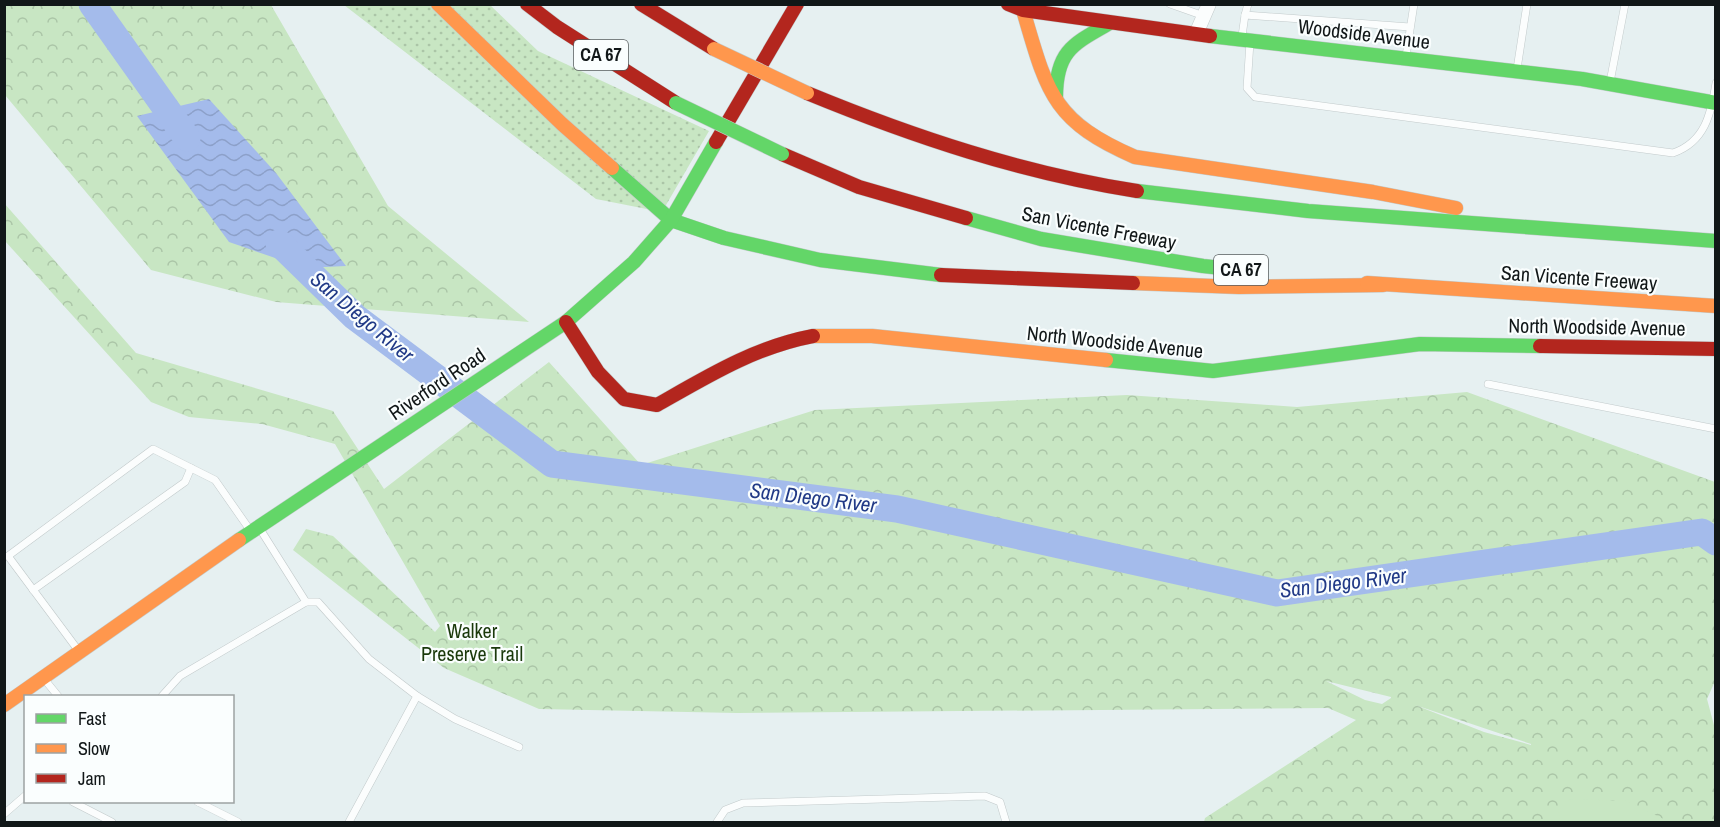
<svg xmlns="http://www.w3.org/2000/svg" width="1720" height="827" font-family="'Archivo Narrow',sans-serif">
	<defs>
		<pattern id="grass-dots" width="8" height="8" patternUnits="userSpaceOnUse" patternTransform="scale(1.5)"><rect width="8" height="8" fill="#c8e6c3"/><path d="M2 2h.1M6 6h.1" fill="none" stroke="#abc5a7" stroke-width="1.8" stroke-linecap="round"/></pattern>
		<pattern id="forest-crowns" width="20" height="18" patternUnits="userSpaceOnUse" patternTransform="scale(1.5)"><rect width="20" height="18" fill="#c8e6c3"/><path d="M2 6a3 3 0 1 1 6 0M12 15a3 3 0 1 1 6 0" fill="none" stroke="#abc5a7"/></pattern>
		<pattern id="water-waves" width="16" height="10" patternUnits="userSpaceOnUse" patternTransform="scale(1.5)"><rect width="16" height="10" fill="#a4bbeb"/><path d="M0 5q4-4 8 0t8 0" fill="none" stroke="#8ca0c9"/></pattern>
	</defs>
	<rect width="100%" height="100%" fill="#e6f0f1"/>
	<!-- grass -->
	<polygon fill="url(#grass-dots)" points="344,5 490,5 538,51 709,131 662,212 596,199"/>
	<!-- forest -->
	<g fill="url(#forest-crowns)" fill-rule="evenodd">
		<polygon points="4,5 271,5 388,206 529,322 276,302 151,270 5,95"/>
		<path d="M4,203L136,353L333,411L384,489L549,362L641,465L815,410L1127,395L1297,407L1467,392L1715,482L1716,679L1707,699L1715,729V822H1204L1205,818L1356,720L1328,708L737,713L539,709L444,668L293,550L306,529L333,536L435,632L440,626L335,444L262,424L189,417L151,402L5,241ZM1326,681L1391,697V698L1382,704L1365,700ZM1415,705L1531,744V745L1484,732Z"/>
	</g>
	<!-- pitch -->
	<polygon fill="#c8e6c3" points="1572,799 1626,801 1670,822 1560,822 1558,804"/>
	<!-- water -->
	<polygon fill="url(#water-waves)" points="209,99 276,173 346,266 304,268 229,242 137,116"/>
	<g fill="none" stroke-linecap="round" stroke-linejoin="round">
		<!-- river -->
		<g stroke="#a4bbeb" stroke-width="27">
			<polyline points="92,4 187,138"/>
			<polyline points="279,243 355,317 552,464 897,509 1277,593 1702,532 1716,542"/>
		</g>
		<defs>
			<g id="lane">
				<polyline points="1170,4 1204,16"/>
				<polyline points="1245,15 1248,4"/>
				<polyline points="1242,36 1245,15 1410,27"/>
				<path d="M1250,42L1247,88L1255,97L1673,153C1705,142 1711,114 1716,83"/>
				<polyline points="1406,56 1414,4"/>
				<polyline points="1517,69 1527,4"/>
				<polyline points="1610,82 1625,4"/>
				<polyline points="1488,384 1716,429"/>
				<polyline points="33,590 185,482 191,468"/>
				<polyline points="306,602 318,602 369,659 417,696 349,822"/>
				<polyline points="78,650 8,556 153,449 215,480 250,530"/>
				<polyline points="45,680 58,696"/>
				<polyline points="162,696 180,676 306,602 260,529"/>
				<polyline points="417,696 455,719 519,747"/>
				<polyline points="73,802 112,822"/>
				<polyline points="198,802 238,822"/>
				<polyline points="4,814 26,795"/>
				<polyline points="717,822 725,810 743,803 985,796 1000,802 1006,822"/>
			</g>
			<polyline id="street" points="1196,34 1209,4"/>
			<g id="fast">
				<polyline points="1210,36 1582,79 1716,103"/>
				<path d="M1056,97C1056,51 1073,44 1110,23"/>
				<polyline points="612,168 671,220 724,238 820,260 941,275"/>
				<polyline points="1137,191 1308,211 1716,241"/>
				<polyline points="966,218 1041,239 1203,266 1259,272"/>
				<polyline points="1106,360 1213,371 1420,344 1540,346"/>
				<polyline points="239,540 566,322 634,262 671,220 716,142"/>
			</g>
			<g id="slow">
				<polyline points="438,4 562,124 612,168"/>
				<path d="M1023,10C1047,92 1052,121 1135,157L1373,192L1456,208"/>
				<polyline points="1133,283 1239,287 1383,285"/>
				<polyline points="1367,283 1716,306"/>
				<polyline points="813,336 872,336 1106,360"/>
				<polyline points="4,705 239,540"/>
			</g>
			<g id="jam">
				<polyline points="527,4 557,27 676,103"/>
				<polyline points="641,4 714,49"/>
				<polyline points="1008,4 1023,10 1210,36"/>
				<path d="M807,93C914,137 1022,173 1137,191"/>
				<polyline points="716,142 797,4"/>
				<polyline points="782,154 859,187 966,218"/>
				<polyline points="941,275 1133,283"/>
				<path d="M566,322L598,372L624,399L657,405C708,376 755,347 813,336"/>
				<polyline points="1540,346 1716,349"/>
			</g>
		</defs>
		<!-- lane casing -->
		<use href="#lane" stroke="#c2cacb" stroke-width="8"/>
		<!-- street casing -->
		<use href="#street" stroke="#c2cacb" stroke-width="15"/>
		<!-- fast casing -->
		<use href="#fast" stroke="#c2cacb" stroke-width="15"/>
		<!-- slow casing -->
		<use href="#slow" stroke="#c2cacb" stroke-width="15"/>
		<!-- jam casing -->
		<use href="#jam" stroke="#c2cacb" stroke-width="15"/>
		<!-- lane -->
		<use href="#lane" stroke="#fbfdfd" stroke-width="7"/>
		<!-- street -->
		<use href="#street" stroke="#fbfdfd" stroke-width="14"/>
		<!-- fast -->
		<use href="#fast" stroke="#63d668" stroke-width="14"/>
		<!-- slow -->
		<use href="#slow" stroke="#ff974d" stroke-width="14"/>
		<!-- jam -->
		<use href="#jam" stroke="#b3261e" stroke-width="14"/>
		<defs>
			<polyline id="fast-bridge" points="676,103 782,154"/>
			<polyline id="slow-bridge" points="714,49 807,93"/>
		</defs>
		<!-- fast-bridge casing -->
		<use href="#fast-bridge" stroke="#c2cacb" stroke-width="15" stroke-linecap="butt"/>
		<!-- slow-bridge casing -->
		<use href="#slow-bridge" stroke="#c2cacb" stroke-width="15" stroke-linecap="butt"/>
		<!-- fast-bridge -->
		<use href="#fast-bridge" stroke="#63d668" stroke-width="14"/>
		<!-- slow-bridge -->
		<use href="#slow-bridge" stroke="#ff974d" stroke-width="14"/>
	</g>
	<g text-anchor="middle" stroke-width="4.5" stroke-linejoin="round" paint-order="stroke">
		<!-- shield labels -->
		<g fill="#fafefe" stroke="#575c5d" stroke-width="1.5">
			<rect x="574" y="40" width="54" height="30" rx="4.5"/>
			<rect x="1214" y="255" width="54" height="30" rx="4.5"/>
		</g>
		<g font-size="18" font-weight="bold" fill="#111718">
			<text x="601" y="61">CA 67</text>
			<text x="1241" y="276">CA 67</text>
		</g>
		<!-- street labels -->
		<g font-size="20" fill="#111718" stroke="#fafefe">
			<text transform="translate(1364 34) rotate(7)" y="7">Woodside Avenue</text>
			<text transform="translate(1099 228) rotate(11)" y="7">San Vicente Freeway</text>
			<text transform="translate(1579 278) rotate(4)" y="7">San Vicente Freeway</text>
			<text transform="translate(1597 327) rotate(1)" y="7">North Woodside Avenue</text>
			<text transform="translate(1115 342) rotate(6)" y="7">North Woodside Avenue</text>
			<text transform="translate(437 384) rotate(-34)" y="7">Riverford Road</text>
		</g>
		<!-- park labels -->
		<g font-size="20" fill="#1a390b" stroke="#fafefe">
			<text x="472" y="638">Walker<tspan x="472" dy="23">Preserve Trail</tspan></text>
		</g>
		<!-- water labels -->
		<g font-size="21" font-style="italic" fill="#213a87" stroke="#fafefe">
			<text transform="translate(362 317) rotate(40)" y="7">San Diego River</text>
			<text transform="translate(813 498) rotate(7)" y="7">San Diego River</text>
			<text transform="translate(1343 583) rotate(-7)" y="7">San Diego River</text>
		</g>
	</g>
	<!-- border -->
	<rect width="1720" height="827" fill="none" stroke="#111718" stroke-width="12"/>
	<!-- legend -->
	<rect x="24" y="695" width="210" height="108" fill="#fafefe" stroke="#9da2a2" stroke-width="1.5"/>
	<rect x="36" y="714" width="30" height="9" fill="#63d668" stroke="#9da2a2" stroke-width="1.5"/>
	<text x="78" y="725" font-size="18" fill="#111718">Fast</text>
	<rect x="36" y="744" width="30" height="9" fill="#ff974d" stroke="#9da2a2" stroke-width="1.5"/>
	<text x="78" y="755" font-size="18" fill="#111718">Slow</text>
	<rect x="36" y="774" width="30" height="9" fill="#b3261e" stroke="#9da2a2" stroke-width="1.5"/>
	<text x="78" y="785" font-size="18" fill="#111718">Jam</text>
</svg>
